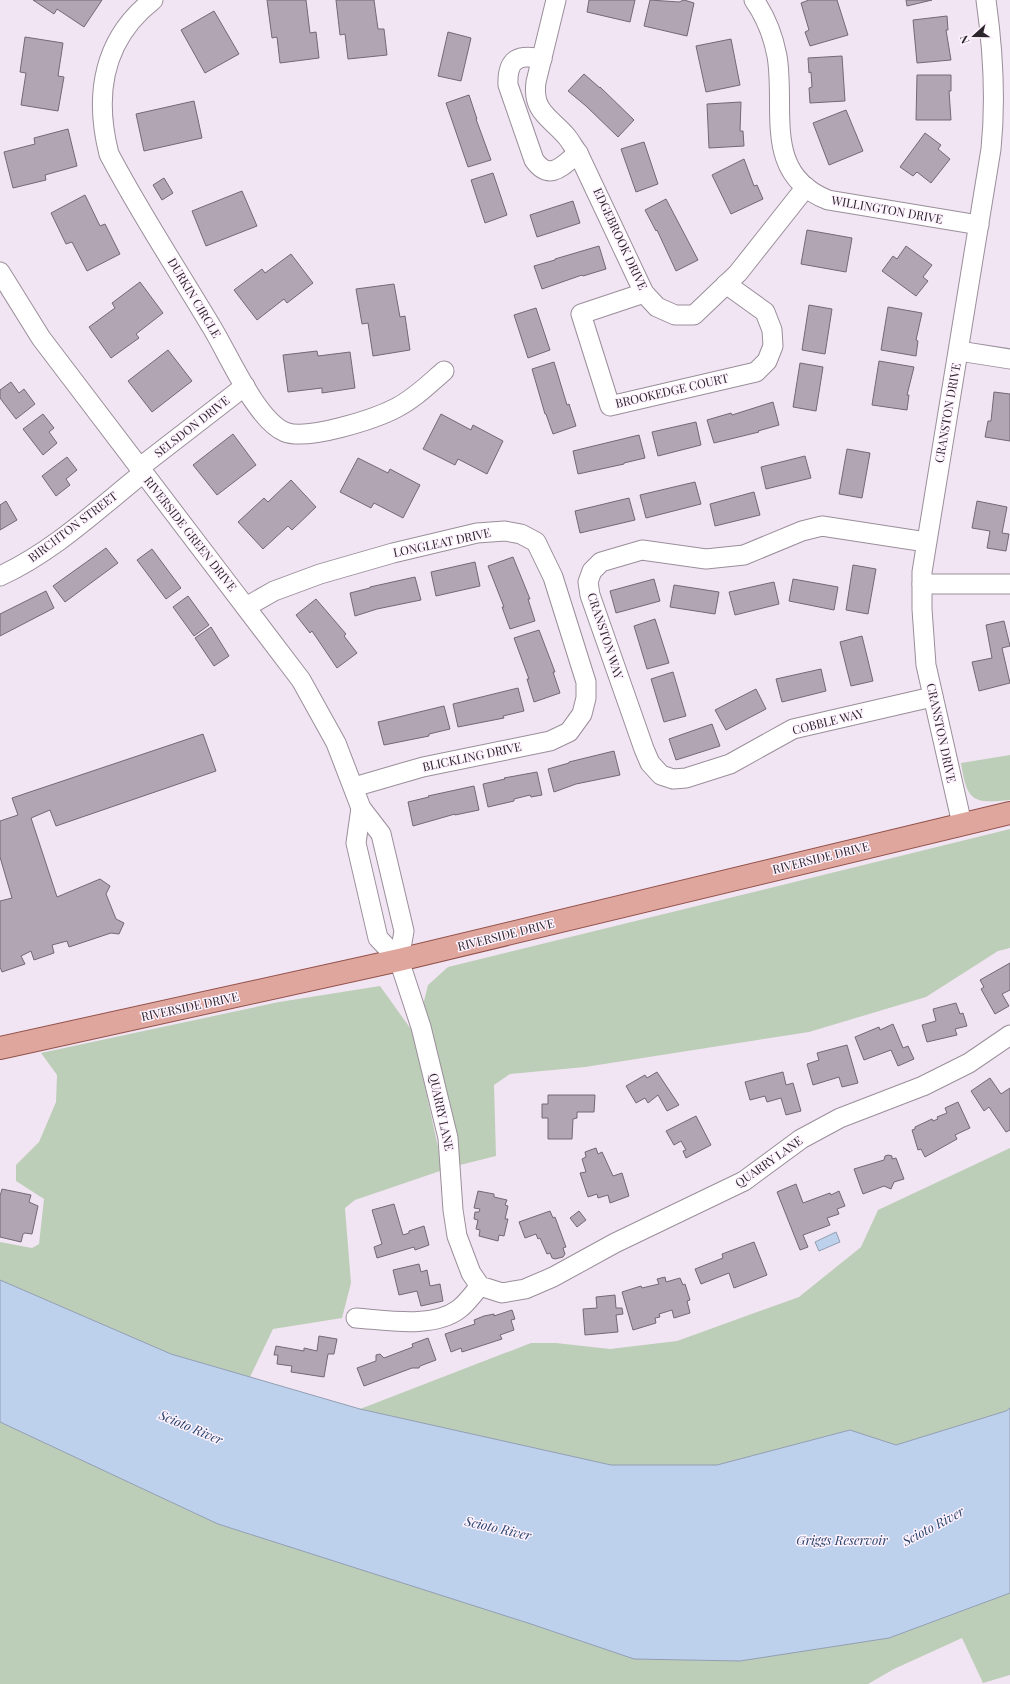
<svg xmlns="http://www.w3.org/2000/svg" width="1010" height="1684" font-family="'Playfair Display',serif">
	<rect width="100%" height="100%" fill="#f2e5f3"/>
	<!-- green -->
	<g fill="#bdceb8">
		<path d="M1010,755V800C972,804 967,801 961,763Z"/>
		<polygon points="1010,829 1010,948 998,951 926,997 809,1032 585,1067 510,1074 494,1085 496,1156 460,1165 423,1005 428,985 448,967"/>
		<polygon points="380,986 413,1032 443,1170 355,1200 345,1208 351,1283 342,1318 273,1329 250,1377 171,1354 0,1280 0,1242 32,1248 39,1244 44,1199 16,1181 16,1165 39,1142 56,1102 57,1075 41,1053 279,1002"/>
		<polygon points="1010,1148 1010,1408 1006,1411 896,1445 850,1430 717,1465 611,1465 360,1409 531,1343 556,1343 610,1349 677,1341 799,1297 861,1247 878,1210"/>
		<polygon points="0,1422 218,1524 531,1624 634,1659 740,1661 889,1638 1010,1593 1010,1675 983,1683 962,1638 894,1669 868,1684 0,1684"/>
	</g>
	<!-- water -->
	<g fill="#bdd1ec" stroke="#919eb2">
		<polygon points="836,1232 840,1242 819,1251 815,1242"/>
		<polygon points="0,1280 171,1354 360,1409 611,1465 717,1465 850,1430 896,1445 1006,1411 1010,1408 1010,1593 889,1638 740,1661 634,1659 531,1624 218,1524 0,1422"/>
	</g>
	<!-- building -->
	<g fill="#b2a5b3" stroke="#736874">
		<polygon points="33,0 102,0 84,27 57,9 54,14"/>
		<polygon points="267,0 306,0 310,33 316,32 319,58 280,63 277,37 272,38"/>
		<polygon points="336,0 374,0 378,29 384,29 387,55 348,59 345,34 340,35"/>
		<polygon points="589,0 635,0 630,22 587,12"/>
		<polygon points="650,0 679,2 684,0 694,3 687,36 644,26"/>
		<polygon points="809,0 837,0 848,35 810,46 805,32 809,30 801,3"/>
		<polygon points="906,0 932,0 907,6"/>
		<polygon points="214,11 239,54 205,73 181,30"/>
		<polygon points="947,16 948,30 946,30 951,60 917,63 913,20"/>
		<polygon points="448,32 471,38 461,81 438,76"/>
		<polygon points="25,37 63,43 58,76 64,77 58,111 21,105 26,73 20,72"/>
		<polygon points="731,39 740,85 706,92 696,46"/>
		<polygon points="842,56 845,101 810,103 809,88 812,87 811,72 809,73 808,58"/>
		<polygon points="584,74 600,88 600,87 634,120 618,137 586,106 568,91"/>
		<polygon points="917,75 951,75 951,91 949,91 951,120 916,120"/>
		<polygon points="469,95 477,119 476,119 491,160 468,167 446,103"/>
		<polygon points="194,101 202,138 144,151 136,114"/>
		<polygon points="741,102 740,131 743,131 744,146 709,148 707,104"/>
		<polygon points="846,110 863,151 829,165 813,123"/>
		<polygon points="68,129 77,166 45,175 46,180 13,188 4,152 35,144 34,138"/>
		<polygon points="925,133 941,145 938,149 950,159 931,183 917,172 913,176 900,167"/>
		<polygon points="644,142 658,184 636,192 621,149"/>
		<polygon points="744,159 754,186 757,185 763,199 731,214 712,175"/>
		<polygon points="493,173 507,215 485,223 471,180"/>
		<polygon points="164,178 173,193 162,200 153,185"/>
		<polygon points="242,191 257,226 206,246 192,211"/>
		<polygon points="85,195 100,226 105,224 120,254 87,271 72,242 66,244 51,213"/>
		<polygon points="666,199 698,260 676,271 657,230 656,231 645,210"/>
		<polygon points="573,201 580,223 537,237 530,215"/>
		<polygon points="807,230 852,238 846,272 801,264"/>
		<polygon points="599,246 606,269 583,276 582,275 542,289 534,266 555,260 555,259"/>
		<polygon points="906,246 932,265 923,277 928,281 916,296 882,271 893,256 897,259"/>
		<polygon points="291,254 313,283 287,303 284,299 257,320 234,290 262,269 265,273"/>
		<polygon points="140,282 163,313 136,334 139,338 111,358 89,327 115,308 112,303"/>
		<polygon points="394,284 400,317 405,316 410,350 373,356 368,323 362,324 356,289"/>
		<polygon points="809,305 832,309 825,354 802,350"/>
		<polygon points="888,307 922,313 916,340 918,341 916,356 881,350"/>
		<polygon points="536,308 550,350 528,358 514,315"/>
		<polygon points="168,350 192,381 152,412 128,381"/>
		<polygon points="317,351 318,356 350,352 355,388 322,393 322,388 288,392 283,355"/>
		<polygon points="879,361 914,367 907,395 909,395 907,410 872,405"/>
		<polygon points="554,362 567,405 569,404 576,426 553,434 546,414 545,414 532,369"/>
		<polygon points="800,363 823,367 816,411 793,407"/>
		<polygon points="11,382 19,393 24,389 35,404 16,419 0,398 0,390"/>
		<polygon points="994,392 1010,394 1010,441 985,437 988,421 991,421"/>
		<polygon points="773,402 779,425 758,431 759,432 714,443 707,420 731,413 732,415"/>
		<polygon points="43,414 54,428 49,432 57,443 43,455 23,429"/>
		<polygon points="441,414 471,430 473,425 503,441 487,474 458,459 455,465 423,449"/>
		<polygon points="696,422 701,445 658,456 652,432"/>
		<polygon points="233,434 256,465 217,495 193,465"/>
		<polygon points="639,435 645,458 624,463 624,464 578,474 573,451"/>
		<polygon points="847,449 870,453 862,498 839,494"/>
		<polygon points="805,456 811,478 766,489 761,467"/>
		<polygon points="67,457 77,470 66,479 70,485 56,496 42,476"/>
		<polygon points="358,458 388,473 390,469 420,485 403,518 374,503 371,508 340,492"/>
		<polygon points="291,480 316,507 292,530 288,526 263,549 238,522 264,498 268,502"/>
		<polygon points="695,482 701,504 646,518 640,495"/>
		<polygon points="754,492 760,515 715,526 710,504"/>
		<polygon points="629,498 635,520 580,533 575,511"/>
		<polygon points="6,501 17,520 0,530 0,505"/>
		<polygon points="977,501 1007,507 1002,533 1009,534 1006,551 987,548 990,531 972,528"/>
		<polygon points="106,548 118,563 65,602 53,586"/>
		<polygon points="152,549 181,588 166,599 137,560"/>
		<polygon points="513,557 530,599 528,599 535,621 510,629 502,607 504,607 488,566"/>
		<polygon points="475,562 480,586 436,596 431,572"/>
		<polygon points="853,565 876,569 868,614 846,610"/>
		<polygon points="415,577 421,600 377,609 355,616 350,593 370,588 370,587"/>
		<polygon points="654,579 660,601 616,613 610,591"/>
		<polygon points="793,579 838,587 834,610 789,601"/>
		<polygon points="774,582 779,604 735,615 729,592"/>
		<polygon points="674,585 719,592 715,614 670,607"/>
		<polygon points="46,591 54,608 0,636 0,614"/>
		<polygon points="188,596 209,625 194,636 173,607"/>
		<polygon points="316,599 346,634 344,636 357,653 337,668 312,631 310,633 296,615"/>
		<polygon points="655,619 669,663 647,669 634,626"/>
		<polygon points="1004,621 1010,646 1002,648 1010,683 979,691 972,662 992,658 986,625"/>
		<polygon points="211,627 229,656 214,666 195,638"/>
		<polygon points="539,630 555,672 553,672 560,693 534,702 527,679 529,679 514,638"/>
		<polygon points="862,636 873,681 851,686 840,642"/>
		<polygon points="821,669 826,691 782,702 776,679"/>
		<polygon points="673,672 686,716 664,722 651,679"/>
		<polygon points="518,688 524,711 503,716 504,718 458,727 453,704"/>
		<polygon points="756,689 766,709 726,730 715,710"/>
		<polygon points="444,706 450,729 429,734 429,736 384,745 378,722"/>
		<polygon points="712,724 720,746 676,760 669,739"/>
		<polygon points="203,734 216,771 56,826 50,810 31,818 57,897 100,879 110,886 106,894 116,919 124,923 119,934 111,933 69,947 67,941 52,945 54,953 34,960 31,951 21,956 25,964 2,972 0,967 0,901 12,898 0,857 0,821 18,815 12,798"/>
		<polygon points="614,751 620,775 576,784 554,792 548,769 569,763 569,762"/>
		<polygon points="537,772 542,795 531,797 530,795 514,799 514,801 488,807 483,784 505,779 504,778"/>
		<polygon points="474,786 479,810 455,815 455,814 413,826 408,802 429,797 428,796"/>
		<polygon points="1010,963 1010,990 1002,994 1009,1006 995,1014 981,989 984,987 980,980"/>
		<polygon points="956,1003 960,1014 963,1013 967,1026 955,1029 957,1035 927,1042 922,1025 936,1021 933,1009"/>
		<polygon points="893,1024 903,1048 908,1046 914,1059 898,1066 891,1050 864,1060 855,1037 879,1027 880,1030"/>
		<polygon points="847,1045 858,1083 842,1087 839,1077 813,1085 807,1064 819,1060 817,1053"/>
		<polygon points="657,1072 679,1105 667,1111 658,1095 648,1103 645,1098 636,1103 626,1086 645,1075 647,1078"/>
		<polygon points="783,1072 786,1085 793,1083 801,1111 786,1115 781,1098 767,1102 765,1096 750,1100 745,1082"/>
		<polygon points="990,1078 1001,1094 1010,1088 1010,1130 1006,1132 989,1107 984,1111 971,1091"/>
		<polygon points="548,1095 595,1095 594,1112 577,1112 577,1118 573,1119 572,1139 548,1139 548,1118 542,1118 542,1104 548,1104"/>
		<polygon points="958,1102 970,1128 955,1135 957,1139 925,1157 921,1149 918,1150 912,1130 915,1129 915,1127 932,1119 933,1121 938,1119 937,1117 947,1113 945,1108"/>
		<polygon points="696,1116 711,1145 686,1158 683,1151 686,1150 681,1141 674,1145 666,1131"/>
		<polygon points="596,1148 598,1154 602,1152 613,1176 622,1173 629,1196 610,1203 608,1195 598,1198 597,1194 588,1197 580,1173 586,1172 582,1159 586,1157 585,1152"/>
		<polygon points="888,1155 892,1156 892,1159 896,1158 904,1179 894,1182 891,1189 884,1186 863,1194 854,1169 884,1160 885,1156"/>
		<polygon points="796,1184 803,1203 830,1193 831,1195 839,1191 845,1206 837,1209 839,1214 827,1218 830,1225 803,1235 808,1247 800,1250 777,1192"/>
		<polygon points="2,1189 31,1195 29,1202 38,1206 32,1234 25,1233 23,1234 21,1242 0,1237 0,1196"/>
		<polygon points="478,1191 494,1194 494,1197 507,1200 505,1205 508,1206 505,1219 508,1219 504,1236 499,1235 498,1241 479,1236 480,1230 476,1229 478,1220 474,1219 475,1212 479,1212 480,1209 474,1208"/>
		<polygon points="394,1204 403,1235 409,1233 409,1231 424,1226 429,1245 415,1250 414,1247 377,1258 374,1247 382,1244 372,1210"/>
		<polygon points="550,1211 553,1218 555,1217 566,1247 563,1248 565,1254 563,1257 555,1259 552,1258 550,1253 547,1254 540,1238 538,1239 536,1234 525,1238 519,1222"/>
		<polygon points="579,1211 586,1220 577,1227 570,1218"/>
		<polygon points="754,1242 767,1275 734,1288 729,1273 701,1284 695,1269 723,1258 722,1254"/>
		<polygon points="419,1264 421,1272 427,1270 430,1286 440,1284 443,1301 421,1306 417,1291 399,1295 393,1270"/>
		<polygon points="665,1277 666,1282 680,1278 683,1285 685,1284 690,1300 687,1301 690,1313 674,1318 672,1310 659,1314 660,1317 655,1318 656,1323 633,1330 622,1292 641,1286 642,1288 659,1284 657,1279"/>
		<polygon points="615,1295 616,1308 622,1308 623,1314 616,1315 618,1332 585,1335 583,1309 597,1308 596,1297"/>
		<polygon points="512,1310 515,1319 511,1320 514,1330 500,1335 502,1339 462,1352 461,1348 451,1352 445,1334 475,1324 474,1320 484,1316 494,1314 494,1316"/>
		<polygon points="319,1336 337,1339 334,1354 328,1354 324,1377 291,1372 292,1366 277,1364 278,1355 274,1355 276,1346 304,1351 304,1348 317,1351"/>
		<polygon points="428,1338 436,1360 420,1366 419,1368 412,1368 364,1386 357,1368 376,1361 376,1355 380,1354 384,1358 413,1347 412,1344"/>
	</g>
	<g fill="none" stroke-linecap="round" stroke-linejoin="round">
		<defs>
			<g id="minor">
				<path d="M153,0C103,39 94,95 109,154C140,213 177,269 211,326C228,353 256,420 285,432C307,441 375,419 396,408C414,399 429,384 444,371"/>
				<path d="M556,0L536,82C532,112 550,117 567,137C571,142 574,148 578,153L644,293L657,307L675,315H694L738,273L806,187"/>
				<path d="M754,0C766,17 773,35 777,56C786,109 762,174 828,200L979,225"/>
				<path d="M542,59C519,54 507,58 508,85L534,160C550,182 562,166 578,153"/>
				<polyline points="0,272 41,338 301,680 336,743 361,808 381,834 404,931 399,960"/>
				<polyline points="644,293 581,314 610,406 756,372 767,361 773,346 772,330 765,312 726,284"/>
				<polyline points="959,351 1010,359"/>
				<polyline points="139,468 245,386"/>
				<polyline points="926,542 822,526 802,531 744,555 706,559 642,550 601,562 592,571 588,582 590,595 644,749 650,763 661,775 673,779 686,778 730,764 793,729 932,697"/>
				<path d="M0,576C53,552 98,509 143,473"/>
				<polyline points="922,584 1010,584"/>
				<polyline points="246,607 274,591 320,574 393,553 477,533 505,531 521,534 536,542 553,577 586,682 586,698 582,714 569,732 550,741 423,767 354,787"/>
				<polyline points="361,808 356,843 378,938 399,960 421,1027 448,1138 453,1210 457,1236 471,1273 480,1286 502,1293 525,1289 553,1277 615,1243 744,1181 801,1139 840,1118 923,1086 969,1063 1010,1035"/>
				<path d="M962,824L926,665L922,609V572L991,149C996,99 993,49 986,0"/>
				<path d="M356,1318C386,1320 433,1329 459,1309C467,1303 473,1294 480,1286"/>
			</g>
			<polyline id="major" points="0,1048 399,960 1010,813"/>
		</defs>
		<!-- minor casing -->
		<use href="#minor" stroke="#9a8e9b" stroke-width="21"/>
		<!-- major casing -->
		<use href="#major" stroke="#92524b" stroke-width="24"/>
		<!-- minor -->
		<use href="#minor" stroke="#fff" stroke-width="19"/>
		<!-- major -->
		<use href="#major" stroke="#dfa69d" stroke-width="22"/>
	</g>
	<g text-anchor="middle" stroke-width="3" stroke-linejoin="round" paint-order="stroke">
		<!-- street labels -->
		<g font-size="12" fill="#2b262b" stroke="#fef3ff">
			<text transform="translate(887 210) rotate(10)" y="4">WILLINGTON DRIVE</text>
			<text transform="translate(620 239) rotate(65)" y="4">EDGEBROOK DRIVE</text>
			<text transform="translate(194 298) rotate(59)" y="4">DURKIN CIRCLE</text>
			<text transform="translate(672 391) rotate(-13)" y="4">BROOKEDGE COURT</text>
			<text transform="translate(948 413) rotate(-80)" y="4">CRANSTON DRIVE</text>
			<text transform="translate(192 427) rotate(-38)" y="4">SELSDON DRIVE</text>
			<text transform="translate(73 527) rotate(-37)" y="4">BIRCHTON STREET</text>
			<text transform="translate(190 534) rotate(52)" y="4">RIVERSIDE GREEN DRIVE</text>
			<text transform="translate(442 543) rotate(-12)" y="4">LONGLEAT DRIVE</text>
			<text transform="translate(605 636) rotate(72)" y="4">CRANSTON WAY</text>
			<text transform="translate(828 722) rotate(-14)" y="4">COBBLE WAY</text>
			<text transform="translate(941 733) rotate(78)" y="4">CRANSTON DRIVE</text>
			<text transform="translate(472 757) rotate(-12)" y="4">BLICKLING DRIVE</text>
			<text transform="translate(821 858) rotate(-14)" y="4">RIVERSIDE DRIVE</text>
			<text transform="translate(506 935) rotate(-14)" y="4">RIVERSIDE DRIVE</text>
			<text transform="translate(190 1007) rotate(-12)" y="4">RIVERSIDE DRIVE</text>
			<text transform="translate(441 1112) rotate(78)" y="4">QUARRY LANE</text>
			<text transform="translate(769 1162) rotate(-35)" y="4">QUARRY LANE</text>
		</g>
		<!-- water labels -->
		<g font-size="13" font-style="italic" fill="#29446b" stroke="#fef3ff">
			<text transform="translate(191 1427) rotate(23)" y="5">Scioto River</text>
			<text transform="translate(933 1526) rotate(-28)" y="5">Scioto River</text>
			<text transform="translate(498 1528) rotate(13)" y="5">Scioto River</text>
			<text x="842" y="1545">Griggs Reservoir</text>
		</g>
	</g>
	<!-- north arrow -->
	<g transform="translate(974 36) rotate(249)" stroke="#fef3ff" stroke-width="3" paint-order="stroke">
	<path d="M0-3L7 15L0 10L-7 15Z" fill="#2b262b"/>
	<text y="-6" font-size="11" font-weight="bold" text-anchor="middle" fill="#2b262b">N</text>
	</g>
</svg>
